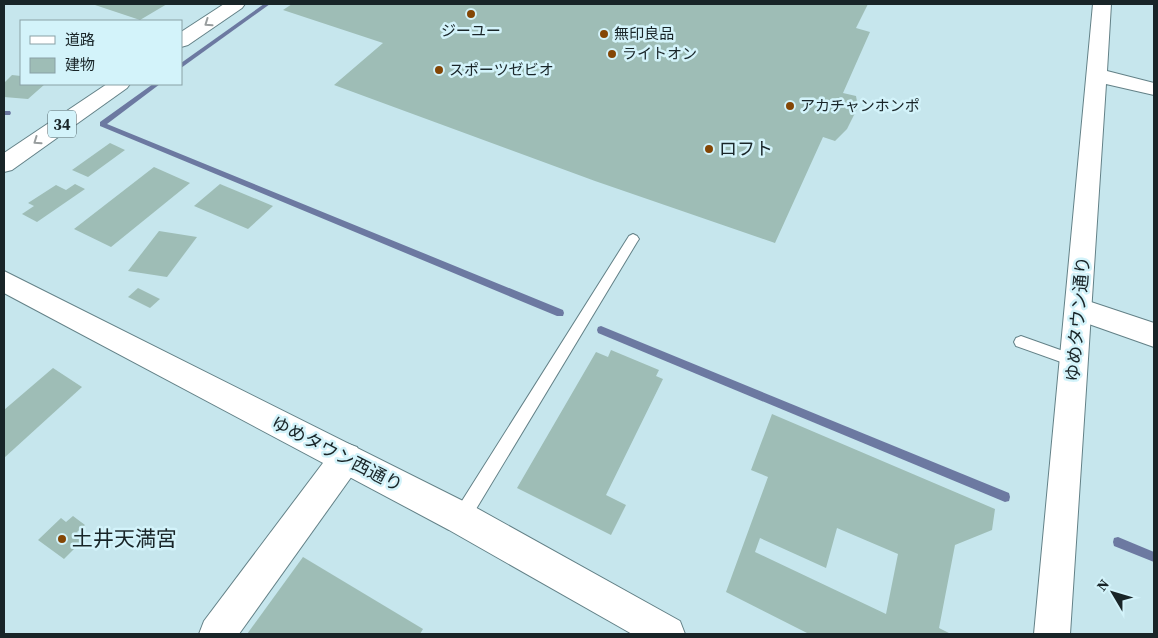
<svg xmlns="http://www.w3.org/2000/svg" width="1158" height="638" font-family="'Source Serif 4','Noto Sans JP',serif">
	<rect width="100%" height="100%" fill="#c6e6ed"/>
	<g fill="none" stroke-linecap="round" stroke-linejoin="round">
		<!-- stream -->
		<g fill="#6c79a1" fill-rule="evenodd">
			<polygon points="264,4 270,4 181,68 181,63"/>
			<polygon points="153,84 160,84 107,124 563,310 564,313 563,316 557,316 100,126 100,122"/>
			<polygon points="4,111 10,111 11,113 10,115 4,115"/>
			<polygon points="601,326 1009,493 1010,497 1009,501 1005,502 598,333 597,330 598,327"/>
			<polygon points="1118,537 1154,552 1154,562 1114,546 1113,542 1114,538"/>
		</g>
	</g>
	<!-- building -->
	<g fill="#9ebdb6" fill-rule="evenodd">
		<polygon points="92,4 167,4 140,20"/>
		<polygon points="292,4 868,4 856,28 870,32 843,93 856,96 858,107 847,129 835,141 823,137 775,243 595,181 334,85 383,43 283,10"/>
		<polygon points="12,75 21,76 21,84 45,84 28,99 4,97 4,83"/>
		<polygon points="110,143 125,150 88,177 72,170"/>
		<polygon points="154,167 190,183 111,247 74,229"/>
		<polygon points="75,184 85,189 37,222 22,214 34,206 28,203 56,185 66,190"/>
		<polygon points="220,184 273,206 248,229 194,206"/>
		<polygon points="159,231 197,237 167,277 128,271"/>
		<polygon points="138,288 160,299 150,308 128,297"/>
		<polygon points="611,350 659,370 656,376 663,379 606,495 626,505 611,535 517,488 596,352 608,357"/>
		<polygon points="53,368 82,387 4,458 4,410"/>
		<path d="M772,414L995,509L992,530L955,545L939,628L951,634H809L726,592L768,477L751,470ZM837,528L898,554L886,614L755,552L760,538L826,568Z"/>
		<polygon points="73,516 85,525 77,532 85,538 64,559 38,540 61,518 66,522"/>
		<polygon points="303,557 423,629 420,634 247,634"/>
	</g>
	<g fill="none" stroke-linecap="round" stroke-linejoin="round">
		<defs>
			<g id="service">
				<polygon points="633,234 637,236 639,239 637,242 467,524 461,526 455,524 453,518 455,512 629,236"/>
				<polygon points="1021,336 1080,357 1082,361 1080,365 1075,367 1016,346 1014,342 1016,338"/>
			</g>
			<g id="minor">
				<polygon points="1079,298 1154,323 1154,347 1069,317 1065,309 1069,301"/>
				<polygon points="346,443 357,447 362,458 357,469 239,634 199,634 204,621 335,447"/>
			</g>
			<g id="tertiary">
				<polygon points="1093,4 1111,4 1107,71 1154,83 1154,95 1106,84 1070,634 1034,634"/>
				<polygon points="4,271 473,506 680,621 685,634 632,634 449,530 4,293"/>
			</g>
			<g id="trunk">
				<polygon points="224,4 245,4 242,8 188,45 181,47 181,32"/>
				<polygon points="107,84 130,84 127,88 12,170 4,172 4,153"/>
			</g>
		</defs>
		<!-- service casing -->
		<use href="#service" stroke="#638187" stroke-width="2"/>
		<!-- minor casing -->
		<use href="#minor" stroke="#638187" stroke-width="2"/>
		<!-- tertiary casing -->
		<use href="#tertiary" stroke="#638187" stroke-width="2"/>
		<!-- trunk casing -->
		<use href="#trunk" stroke="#638187" stroke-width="2"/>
		<!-- service -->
		<use href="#service" fill="#fff" fill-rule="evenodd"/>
		<!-- minor -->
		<use href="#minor" fill="#fff" fill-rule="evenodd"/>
		<!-- tertiary -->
		<use href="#tertiary" fill="#fff" fill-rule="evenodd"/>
		<!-- trunk -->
		<use href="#trunk" fill="#fff" fill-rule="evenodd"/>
	</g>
	<!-- one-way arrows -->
	<defs><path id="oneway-chevron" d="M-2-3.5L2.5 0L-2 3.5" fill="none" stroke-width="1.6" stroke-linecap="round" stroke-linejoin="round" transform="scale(1.25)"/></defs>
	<g stroke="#989d9e">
		<use href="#oneway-chevron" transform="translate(208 23) rotate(145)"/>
		<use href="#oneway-chevron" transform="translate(37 141) rotate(145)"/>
	</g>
	<!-- markers -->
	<g fill="#844605" stroke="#d3f3fa" stroke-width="2">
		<circle cx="471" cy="14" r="5"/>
		<circle cx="604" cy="34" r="5"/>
		<circle cx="612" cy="54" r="5"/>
		<circle cx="439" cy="70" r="5"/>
		<circle cx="790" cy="106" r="5"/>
		<circle cx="709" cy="149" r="5"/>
		<circle cx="62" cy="539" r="5"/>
	</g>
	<g text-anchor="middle" stroke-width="5" stroke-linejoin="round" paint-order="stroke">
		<!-- far-poi labels -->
		<g font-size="15" fill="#192528" stroke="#d3f3fa" text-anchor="start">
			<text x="471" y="36" text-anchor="middle">ジーユー</text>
			<text x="614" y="39">無印良品</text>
			<text x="622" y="59">ライトオン</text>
			<text x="449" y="75">スポーツゼビオ</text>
			<text x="800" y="111">アカチャンホンポ</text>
		</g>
		<!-- shield labels -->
		<rect fill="#d3f3fa" stroke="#516367" stroke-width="1" x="48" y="110.5" width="28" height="27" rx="4"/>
		<g font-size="16" font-weight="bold" fill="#192528">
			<text x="62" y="130">34</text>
		</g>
		<!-- poi labels -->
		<g font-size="18" fill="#192528" stroke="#d3f3fa" text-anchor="start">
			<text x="719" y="155">ロフト</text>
		</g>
		<!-- street labels -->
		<g font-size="18" fill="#192528" stroke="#d3f3fa">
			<text transform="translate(1078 319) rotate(-85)" y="6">ゆめタウン通り</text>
			<text transform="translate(337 454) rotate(27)" y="6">ゆめタウン西通り</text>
		</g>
		<!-- near-poi labels -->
		<g font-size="21" fill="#192528" stroke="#d3f3fa" text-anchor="start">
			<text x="72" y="546">土井天満宮</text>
		</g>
	</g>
	<!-- border -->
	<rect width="1158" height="638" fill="none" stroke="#192528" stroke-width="10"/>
	<!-- legend -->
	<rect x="20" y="20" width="162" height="65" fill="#d3f3fa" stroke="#89a1a6"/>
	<rect x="30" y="36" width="25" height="8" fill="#ffffff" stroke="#89a1a6"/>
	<text x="65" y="45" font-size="15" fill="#192528">道路</text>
	<rect x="30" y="58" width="25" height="15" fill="#9ebdb6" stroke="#89a1a6"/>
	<text x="65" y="70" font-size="15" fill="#192528">建物</text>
	<!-- north arrow -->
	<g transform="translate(1113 593) rotate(308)" stroke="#d3f3fa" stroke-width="4" paint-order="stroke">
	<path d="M0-4L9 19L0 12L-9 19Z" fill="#192528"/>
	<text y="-8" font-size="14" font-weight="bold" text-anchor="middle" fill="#192528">N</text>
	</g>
</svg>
